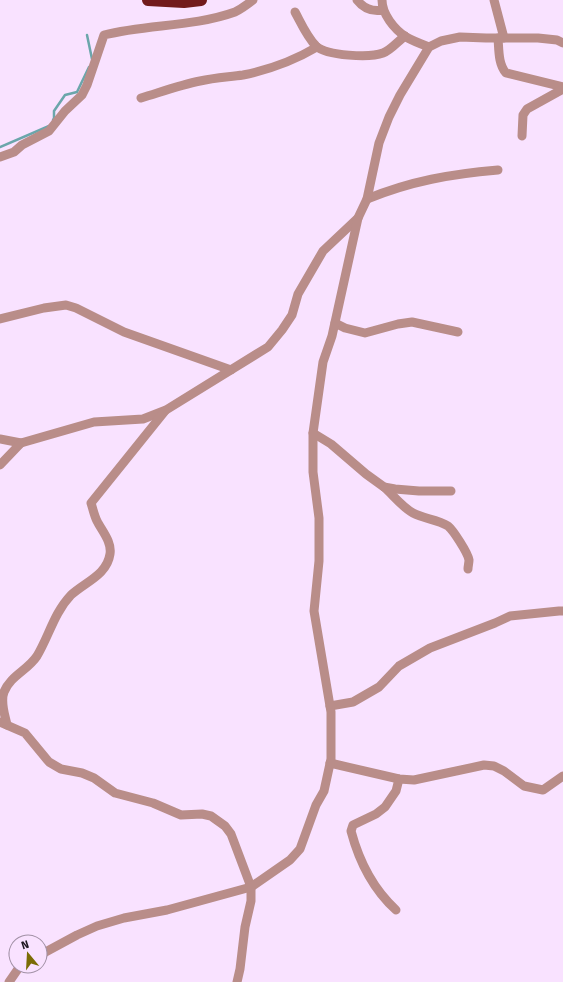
<svg xmlns="http://www.w3.org/2000/svg" width="563" height="982" font-family="'Fira Sans',sans-serif">
	<rect width="100%" height="100%" fill="#f9e2ff"/>
	<g fill="none" stroke-linecap="round" stroke-linejoin="round">
		<!-- stream -->
		<g stroke="#6ba6ab" stroke-width="2.5">
			<polyline points="87,35 92,59"/>
			<polyline points="53,120 54,118 54,111 65,95 77,92 89,67"/>
			<polyline points="0,147 49,126"/>
		</g>
		<!-- minor -->
		<g stroke="#b98d89" stroke-width="9">
			<path d="M357,0C364,9 372,12 383,10"/>
			<path d="M382,0C382,14 394,29 406,37C413,41 421,44 429,47"/>
			<polyline points="494,0 504,38"/>
			<path d="M295,12C301,23 307,37 316,46C327,56 370,58 383,53C391,50 398,41 405,36"/>
			<path d="M498,38C499,49 498,64 506,73L563,87"/>
			<path d="M141,98C161,92 180,85 200,81C214,78 229,77 243,75C268,70 295,60 317,47"/>
			<polyline points="522,136 523,115 527,109 563,89"/>
			<path d="M0,157L14,152L22,145L49,131L65,111L82,95L87,85L104,35C147,24 193,27 235,12C241,9 248,4 253,0"/>
			<path d="M367,199C411,181 451,174 498,170"/>
			<polyline points="0,319 44,308 66,305 76,308 124,332 231,370"/>
			<polyline points="335,323 345,328 365,333 398,324 412,322 458,332"/>
			<polyline points="313,433 331,444 366,474 384,487 395,489 419,491 451,491"/>
			<polyline points="0,439 21,443 94,422 143,419 166,410 268,347 282,330 292,315 298,294 323,251 358,218 367,199 379,143 389,117 400,95 429,47 441,41 460,37 486,38 538,38 557,40 563,43"/>
			<polyline points="0,465 21,443"/>
			<path d="M384,487C393,495 402,507 413,513C424,519 437,519 448,526C453,530 468,553 469,560C469,563 468,566 468,569"/>
			<polyline points="330,706 353,702 379,687 399,666 430,648 495,623 510,616 559,611 563,611"/>
			<polyline points="0,722 25,733 49,762 61,769 82,773 94,778 115,793 153,803 181,815 202,814 211,816 225,826 231,834 251,887 251,901 245,927 240,969 237,982"/>
			<path d="M7,725C5,715 0,702 4,692C10,676 28,670 37,656C49,636 54,613 71,595C85,582 107,575 110,554C112,542 102,531 97,521C94,515 93,509 91,503L165,411"/>
			<polyline points="330,763 399,779 414,780 484,765 494,766 504,771 524,786 543,790 563,776"/>
			<path d="M396,910C373,889 359,861 351,831L353,825L376,814L385,807L396,791L399,779"/>
			<polyline points="40,955 77,935 97,926 124,918 167,910 251,887 290,860 300,849 316,805 324,791 331,759 331,712 314,611 319,561 319,518 313,472 313,433 323,362 332,336 358,218"/>
			<polyline points="9,982 18,969 22,966"/>
		</g>
		<!-- motorway -->
		<polyline stroke="#721b1c" stroke-width="12" points="148,0 184,2 201,0"/>
	</g>
	<!-- north arrow -->
	<g transform="translate(28 954) rotate(342)"><circle r="19" fill="#f9e2ff" stroke="#a190a5"/>
	<path d="M0-3L7 15L0 10L-7 15Z" fill="#7b6c05"/>
	<text y="-6" font-size="11" font-weight="bold" text-anchor="middle" fill="#1d151f">N</text>
	</g>
</svg>
